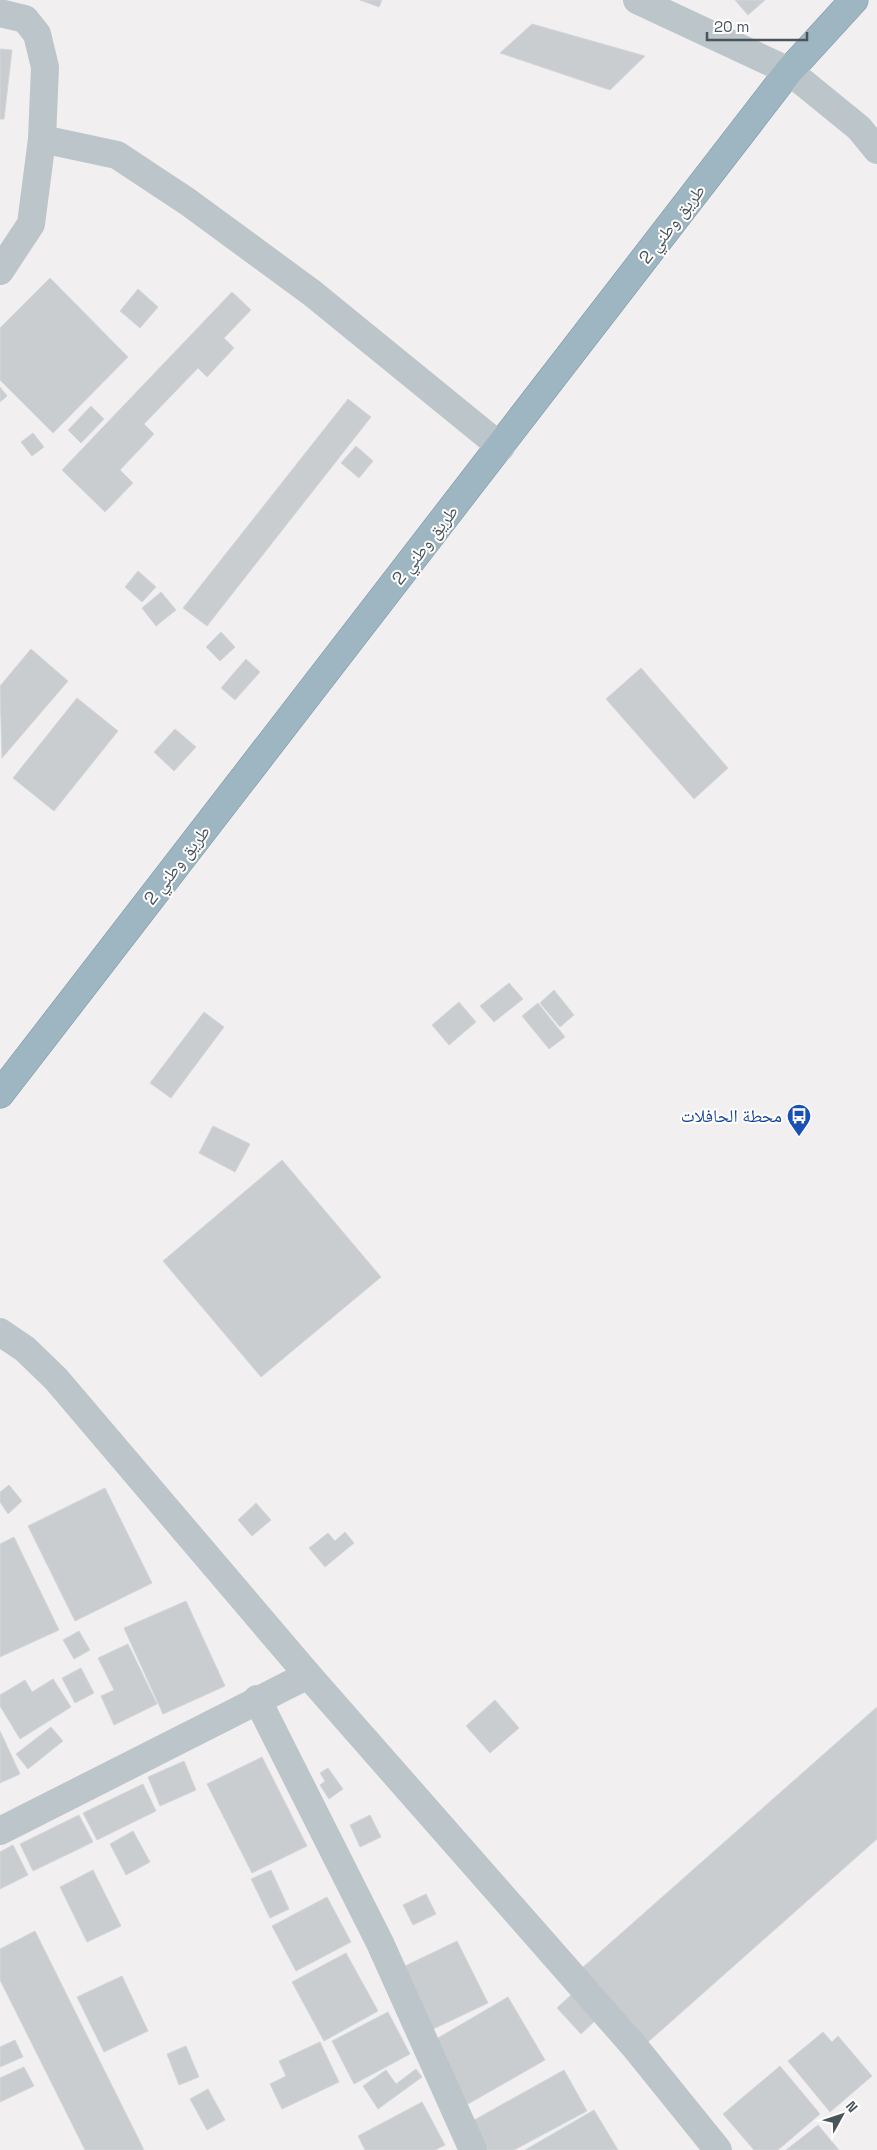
<svg xmlns="http://www.w3.org/2000/svg" width="877" height="2150" font-family="'Space Grotesk','Noto Naskh Arabic',sans-serif">
	<rect width="100%" height="100%" fill="#f1efef"/>
	<!-- building -->
	<g fill="#c9cdd0" stroke="#d3d6da">
		<polygon points="360,0 382,0 379,7"/>
		<polygon points="735,0 765,0 748,15"/>
		<polygon points="532,24 645,56 610,90 500,53"/>
		<polygon points="0,49 12,50 4,119 0,119"/>
		<polygon points="50,278 128,357 53,433 0,380 0,328"/>
		<polygon points="138,289 158,307 140,328 120,311"/>
		<polygon points="232,292 251,310 224,338 234,348 207,377 198,368 144,424 154,434 120,470 133,483 105,512 62,470"/>
		<polygon points="0,387 7,396 0,402"/>
		<polygon points="348,399 371,417 207,626 183,608"/>
		<polygon points="91,406 104,419 81,443 68,430"/>
		<polygon points="33,433 44,447 32,456 21,442"/>
		<polygon points="356,446 373,461 359,478 341,463"/>
		<polygon points="138,571 156,587 142,602 125,587"/>
		<polygon points="161,592 176,610 156,626 142,608"/>
		<polygon points="221,632 235,647 220,661 206,647"/>
		<polygon points="31,649 68,681 2,758 0,686"/>
		<polygon points="246,659 260,672 235,700 221,688"/>
		<polygon points="641,668 728,768 694,799 606,699"/>
		<polygon points="77,698 118,731 54,811 13,778"/>
		<polygon points="175,729 196,747 174,771 154,752"/>
		<polygon points="509,983 523,999 494,1022 480,1006"/>
		<polygon points="554,990 574,1015 560,1027 540,1003"/>
		<polygon points="459,1002 476,1022 449,1045 432,1025"/>
		<polygon points="538,1003 565,1037 549,1049 522,1016"/>
		<polygon points="204,1012 224,1027 171,1098 150,1083"/>
		<polygon points="213,1126 250,1144 235,1172 199,1153"/>
		<polygon points="282,1160 381,1277 261,1377 163,1261"/>
		<polygon points="9,1485 22,1501 8,1514 0,1502 0,1492"/>
		<polygon points="105,1488 152,1583 75,1621 28,1526"/>
		<polygon points="256,1503 271,1520 252,1536 238,1520"/>
		<polygon points="345,1532 354,1543 325,1567 309,1548 328,1533 335,1541"/>
		<polygon points="14,1537 59,1630 0,1657 0,1544"/>
		<polygon points="186,1601 225,1686 163,1714 124,1628"/>
		<polygon points="79,1631 90,1650 74,1659 63,1640"/>
		<polygon points="128,1644 157,1704 114,1725 101,1696 114,1690 98,1658"/>
		<polygon points="81,1668 94,1693 75,1703 62,1678"/>
		<polygon points="53,1679 71,1707 20,1739 0,1706 0,1695 25,1680 32,1692"/>
		<polygon points="495,1700 519,1728 490,1753 466,1726"/>
		<polygon points="877,1707 877,1839 648,2042 582,1968"/>
		<polygon points="51,1727 63,1741 28,1769 16,1754"/>
		<polygon points="0,1731 20,1774 0,1783"/>
		<polygon points="262,1757 307,1846 252,1873 207,1784"/>
		<polygon points="184,1761 196,1790 160,1806 148,1777"/>
		<polygon points="328,1768 343,1789 329,1799 320,1785 325,1781 320,1773"/>
		<polygon points="143,1784 156,1811 97,1840 83,1813"/>
		<polygon points="79,1815 93,1842 33,1871 20,1844"/>
		<polygon points="370,1815 381,1837 360,1847 350,1825"/>
		<polygon points="133,1831 150,1862 126,1875 110,1844"/>
		<polygon points="13,1845 28,1875 0,1889 0,1852"/>
		<polygon points="93,1870 121,1926 87,1942 60,1887"/>
		<polygon points="271,1870 289,1909 270,1918 251,1879"/>
		<polygon points="426,1894 436,1914 413,1925 403,1905"/>
		<polygon points="327,1897 351,1942 296,1971 272,1926"/>
		<polygon points="35,1931 144,2150 85,2150 0,1980 0,1949"/>
		<polygon points="457,1941 488,2003 431,2030 401,1968"/>
		<polygon points="346,1953 378,2011 324,2041 292,1982"/>
		<polygon points="122,1976 148,2031 104,2052 77,1997"/>
		<polygon points="572,1994 596,2020 581,2034 557,2008"/>
		<polygon points="508,1997 545,2060 468,2104 431,2042"/>
		<polygon points="388,2012 410,2054 354,2084 332,2041"/>
		<polygon points="823,2032 832,2042 838,2036 872,2076 830,2112 788,2061"/>
		<polygon points="15,2040 23,2057 0,2067 0,2047"/>
		<polygon points="320,2042 339,2082 282,2109 270,2084 286,2076 279,2061"/>
		<polygon points="186,2046 199,2077 179,2085 167,2054"/>
		<polygon points="780,2066 820,2114 778,2150 754,2150 723,2114"/>
		<polygon points="24,2067 34,2086 0,2102 0,2078"/>
		<polygon points="416,2069 422,2077 378,2109 363,2086 386,2070 396,2084"/>
		<polygon points="564,2070 587,2111 514,2150 481,2150 467,2124"/>
		<polygon points="208,2089 225,2120 207,2130 190,2099"/>
		<polygon points="422,2102 445,2145 435,2150 365,2150 358,2136"/>
		<polygon points="594,2110 618,2150 525,2150"/>
		<polygon points="818,2125 839,2150 786,2150"/>
	</g>
	<g fill="none" stroke-linecap="round" stroke-linejoin="round">
		<defs>
			<polyline id="trunk" points="0,1094 789,71 854,0"/>
		</defs>
		<!-- trunk casing -->
		<use href="#trunk" stroke="#7794a4" stroke-width="29"/>
		<!-- minor -->
		<g stroke="#bcc5ca" stroke-width="28">
			<polyline points="0,13 25,19 37,34 45,67 42,139 31,224 0,271"/>
			<polyline points="789,71 859,128 877,150"/>
			<polyline points="42,139 117,155 188,202 312,293 501,447"/>
			<polyline points="0,1332 25,1349 56,1379 308,1675 634,2046 718,2150"/>
			<polyline points="257,1699 380,1943 473,2150"/>
			<polyline points="0,1831 308,1675"/>
		</g>
		<!-- tertiary -->
		<polyline stroke="#bcc5ca" stroke-width="28" points="637,0 789,71"/>
		<!-- trunk -->
		<use href="#trunk" stroke="#9eb6c2" stroke-width="28"/>
	</g>
	<!-- icons -->
	<defs>
		<symbol id="bus-pin" viewBox="-11 -11 22 30"><path d="M0 17L-7.5 6A9.5 9.5 0 1 1 7.5 6Z" fill="#1a4fb4" stroke="#fff"/><path d="M-5-6H5V4H4V6H2V4H-2V6H-4V4H-5ZM-3.5-4V0h7V-4ZM-3.5 1.2v1.5H-2V1.2ZM2 1.2v1.5H3.5V1.2Z" fill="#fff"/></symbol>
	</defs>
	<g fill-rule="evenodd">
		<use href="#bus-pin" x="785" y="1102" width="28" height="38"/>
	</g>
	<g text-anchor="middle" stroke-width="4" stroke-linejoin="round" paint-order="stroke">
		<!-- street labels -->
		<g font-size="18" fill="#49555a" stroke="#fff">
			<text transform="translate(672 224) rotate(-52)" y="6">طريق وطني 2</text>
			<text transform="translate(425 545) rotate(-52)" y="6">طريق وطني 2</text>
			<text transform="translate(177 865) rotate(-52)" y="6">طريق وطني 2</text>
		</g>
		<!-- transit labels -->
		<g font-size="18" fill="#164399" stroke="#fff" text-anchor="end">
			<text x="782" y="1122">محطة الحافلات</text>
		</g>
	</g>
	<!-- north arrow -->
	<g transform="translate(842 2115) rotate(50)" stroke="#ffffff" stroke-width="4" paint-order="stroke">
	<path d="M0-4L9 19L0 12L-9 19Z" fill="#49555a"/>
	<text y="-8" font-size="14" font-weight="bold" text-anchor="middle" fill="#49555a">N</text>
	</g>
	<!-- scale -->
	<path d="M707 32v8h100v-8" fill="none" stroke="#49555a" stroke-width="2.5"/>
	<text x="714" y="32" font-size="15" fill="#49555a" stroke="#ffffff" stroke-width="4" paint-order="stroke">20 m</text>
</svg>
